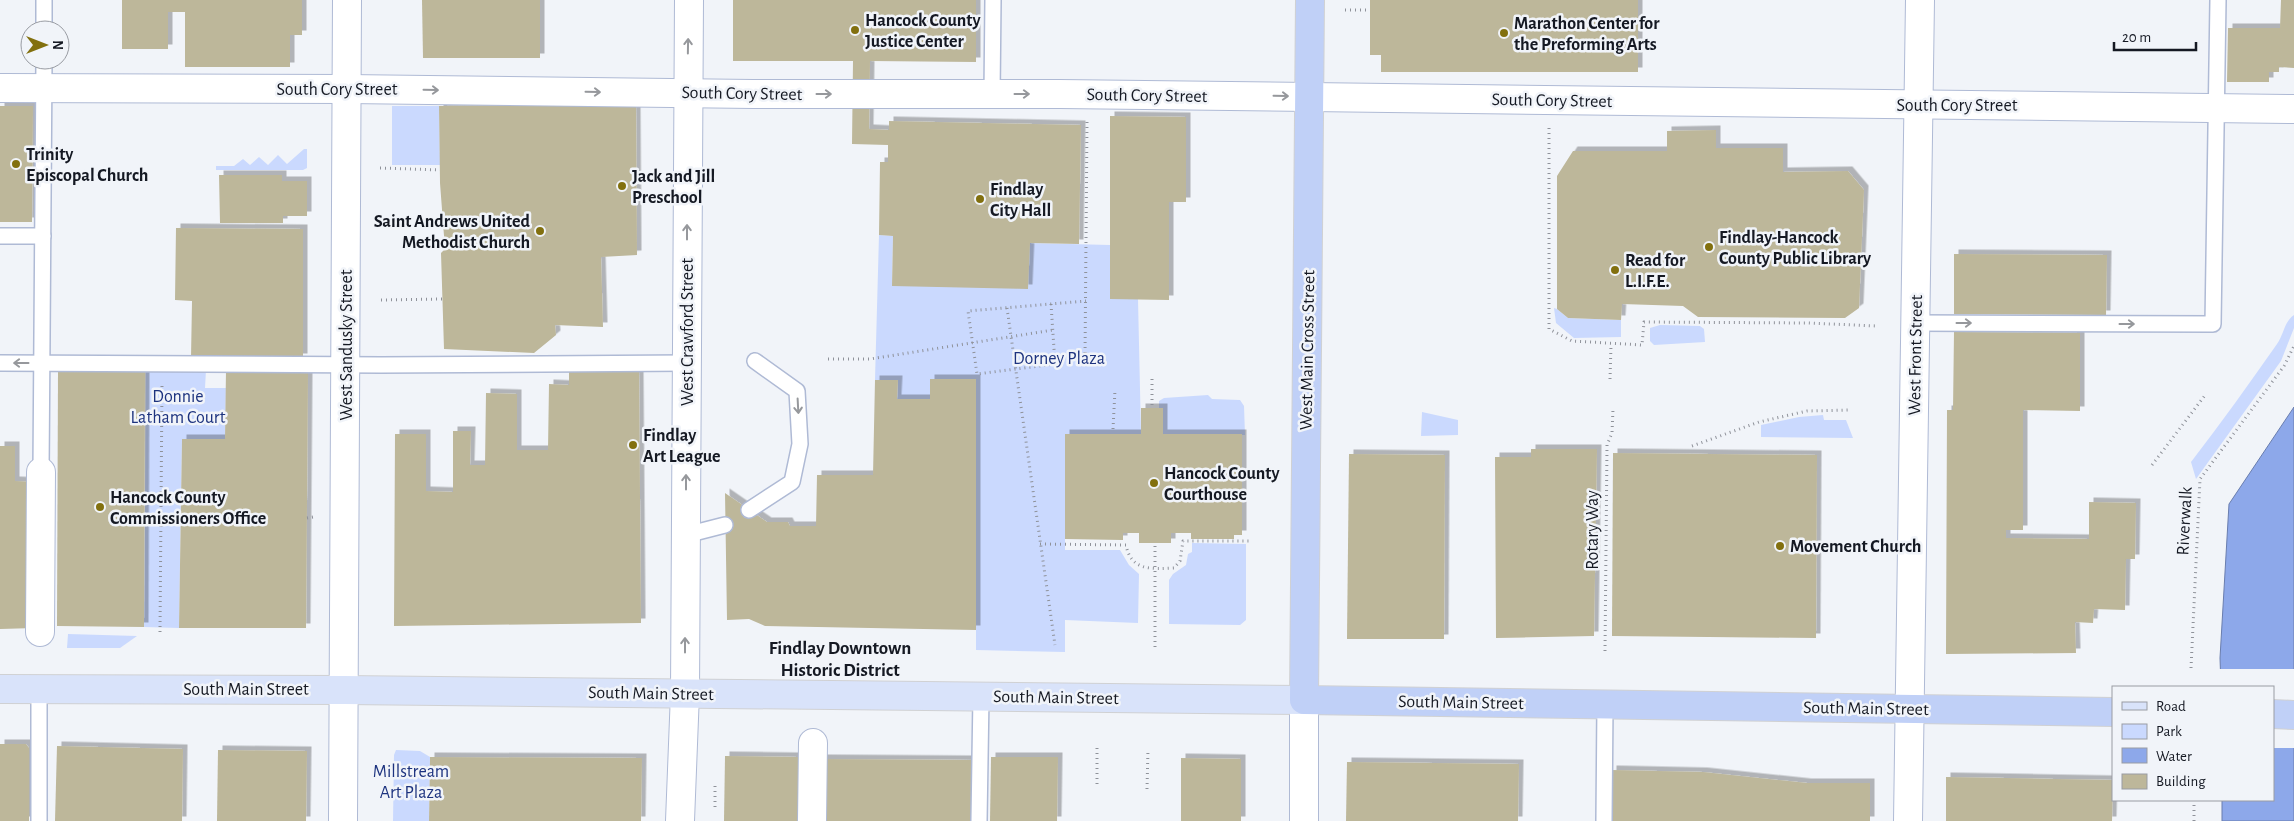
<svg xmlns="http://www.w3.org/2000/svg" width="2294" height="821" font-family="'Alegreya Sans',sans-serif">
	<defs>
		<filter id="shadow"><feDropShadow dx="4.5" dy="-4.5" stdDeviation="0" flood-color="#0004"/></filter>
	</defs>
	<rect width="100%" height="100%" fill="#f1f4f9"/>
	<!-- green -->
	<g fill="#cad9fe">
		<polygon points="392,106 439,106 440,165 392,165"/>
		<polygon points="304,149 307,149 307,168 303,170 216,170 216,166 234,166 243,159 250,165 259,157 268,165 278,155 287,164"/>
		<polygon points="879,235 893,236 892,286 1030,243 1110,245 1110,299 1138,299 1141,434 1065,434 1065,550 1120,550 1129,565 1139,574 1138,623 1065,620 1065,652 976,650 976,379 930,379 930,399 897,399 898,380 875,380"/>
		<polygon points="1554,308 1557,309 1568,318 1621,320 1621,337 1574,338 1556,323"/>
		<path d="M2294,315V328L2281,361L2196,479L2191,462C2221,423 2249,384 2277,344C2284,334 2284,322 2294,315Z"/>
		<polygon points="1660,325 1700,326 1704,329 1705,342 1654,345 1650,341 1650,328"/>
		<polygon points="146,370 206,370 205,388 226,388 225,439 182,439 179,628 144,627"/>
		<polygon points="1208,395 1212,399 1240,400 1244,406 1245,435 1163,434 1163,408 1159,408 1159,401 1164,398"/>
		<polygon points="1422,412 1458,420 1458,435 1421,436"/>
		<polygon points="1823,415 1824,420 1846,420 1853,438 1761,437 1761,425 1799,417"/>
		<polygon points="1192,543 1246,544 1246,620 1240,625 1169,624 1169,580 1173,574 1186,565 1188,554 1192,552"/>
		<polygon points="68,634 137,636 120,648 67,648"/>
		<polygon points="396,750 420,751 430,757 429,821 393,821 394,755"/>
	</g>
	<!-- water -->
	<polygon fill="#8da8ea" stroke="#697dae" points="2294,407 2294,821 2222,821 2222,800 2273,800 2273,687 2221,687 2220,658 2229,504"/>
	<!-- pier -->
	<polygon fill="#f1f4f9" points="2218,669 2294,669 2294,748 2273,748 2273,687 2218,687"/>
	<!-- building -->
	<g fill="#bdb79a" filter="url(#shadow)">
		<polygon points="122,0 302,0 302,35 290,35 290,67 185,67 185,12 168,12 168,49 122,49"/>
		<polygon points="422,0 540,0 540,58 423,58"/>
		<polygon points="733,0 976,0 976,62 870,61 869,129 889,130 889,121 1081,125 1079,244 1030,243 1028,289 892,286 893,236 879,235 880,162 888,162 888,145 852,144 853,61 733,61"/>
		<polygon points="1370,0 1638,0 1638,72 1381,72 1381,55 1370,55"/>
		<polygon points="2281,0 2294,0 2294,68 2279,67 2279,72 2269,72 2269,82 2227,82 2228,28 2280,28"/>
		<polygon points="636,105 637,255 601,257 603,327 555,325 556,335 534,353 444,349 441,253 445,249 440,183 439,106"/>
		<polygon points="0,106 33,106 32,222 0,222"/>
		<polygon points="1110,116 1186,117 1186,202 1169,202 1169,300 1110,299"/>
		<polygon points="1716,130 1716,148 1783,148 1783,172 1848,171 1864,190 1859,308 1845,318 1698,317 1683,306 1622,304 1621,320 1568,318 1557,309 1557,176 1573,151 1667,151 1667,131"/>
		<polygon points="219,175 282,175 282,181 307,181 307,216 283,216 283,223 220,223"/>
		<polygon points="176,228 303,229 303,358 191,358 192,301 175,300"/>
		<polygon points="1954,254 2107,255 2106,315 1954,314"/>
		<polygon points="1954,332 2080,333 2080,411 2023,410 2023,530 2006,530 2006,538 2089,539 2089,502 2136,503 2135,559 2126,559 2125,610 2094,609 2093,623 2075,622 2076,653 1946,654 1947,410 1953,410"/>
		<polygon points="58,370 145,370 144,627 57,626"/>
		<polygon points="226,370 308,373 306,628 179,628 182,439 225,439"/>
		<polygon points="569,371 639,371 641,623 394,626 395,434 426,434 426,491 453,492 453,431 471,431 470,465 485,465 486,393 517,394 517,450 548,450 549,384 569,385"/>
		<polygon points="930,379 976,379 976,630 765,626 749,619 727,620 725,493 767,522 788,522 790,526 816,526 817,475 873,475 875,380 898,380 897,399 930,399"/>
		<polygon points="1141,408 1163,408 1163,434 1242,434 1242,535 1234,535 1234,539 1191,539 1191,533 1171,533 1171,543 1139,543 1139,533 1123,533 1123,540 1065,539 1065,434 1141,434"/>
		<polygon points="0,446 15,446 15,481 36,482 35,628 0,629"/>
		<polygon points="1531,449 1597,449 1594,636 1496,638 1495,457 1531,457"/>
		<polygon points="1613,453 1817,455 1816,638 1612,636"/>
		<polygon points="1349,454 1445,455 1444,639 1347,639"/>
		<polygon points="0,744 26,744 29,748 29,821 0,821"/>
		<polygon points="57,746 183,749 182,821 55,821"/>
		<polygon points="218,750 307,751 306,821 217,821"/>
		<polygon points="725,756 798,757 798,821 724,821"/>
		<polygon points="430,757 642,758 641,821 429,821"/>
		<polygon points="991,757 1058,757 1057,821 990,821"/>
		<polygon points="1181,758 1241,759 1241,821 1181,821"/>
		<polygon points="821,759 972,760 971,821 821,821"/>
		<polygon points="1347,762 1519,764 1518,821 1346,821"/>
		<polygon points="1612,770 1703,772 1807,783 1870,783 1870,821 1611,821"/>
		<polygon points="1946,777 2113,780 2112,821 1946,821"/>
	</g>
	<g fill="none" stroke-linecap="round" stroke-linejoin="round">
		<defs>
			<g id="lane">
				<polyline points="44,0 44,30"/>
				<polyline points="992,94 993,0"/>
				<polyline points="0,236 43,236"/>
				<polyline points="1915,323 2213,324 2218,0"/>
				<polyline points="0,363 381,365 687,363"/>
				<polyline points="41,472 44,60"/>
				<polyline points="749,510 792,482 800,444 797,391 755,361"/>
				<polyline points="686,535 725,525"/>
				<polyline points="39,821 39,689"/>
				<polyline points="979,821 981,696"/>
				<polyline points="1604,821 1605,704"/>
			</g>
			<g id="street">
				<polyline points="40,632 41,472"/>
				<polyline points="812,821 813,743"/>
			</g>
			<g id="secondary">
				<polyline points="0,88 347,89 753,94 1060,94 2294,109"/>
				<polyline points="1304,700 1304,821"/>
				<polyline points="343,821 347,0"/>
				<polyline points="680,821 685,693 689,0"/>
				<polyline points="1908,821 1920,0"/>
			</g>
			<polyline id="primary" points="0,689 344,690 1304,700"/>
			<g id="highway">
				<polyline points="1310,0 1304,700 2113,712"/>
				<polyline points="2273,714 2294,715"/>
			</g>
		</defs>
		<!-- lane casing -->
		<use href="#lane" stroke="#afbad5" stroke-width="18"/>
		<!-- street casing -->
		<use href="#street" stroke="#afbad5" stroke-width="30"/>
		<!-- secondary casing -->
		<use href="#secondary" stroke="#afbad5" stroke-width="30"/>
		<!-- primary casing -->
		<use href="#primary" stroke="#d0d1d3" stroke-width="30"/>
		<!-- highway casing -->
		<use href="#highway" stroke="#d0d1d3" stroke-width="30"/>
		<!-- path -->
		<g stroke="#8f929a" stroke-width="3" stroke-dasharray="1 4" stroke-linecap="butt">
			<polyline points="1345,10 1370,10"/>
			<polyline points="1549,128 1549,329 1572,341 1642,345 1644,322 1808,323 1877,326"/>
			<polyline points="380,168 440,170"/>
			<polyline points="381,300 442,299"/>
			<polyline points="1051,304 1055,364 977,374 968,311 1086,301"/>
			<polyline points="1007,308 1055,645"/>
			<polyline points="1076,358 1106,358"/>
			<polyline points="1085,358 1087,122"/>
			<polyline points="828,359 870,359 1053,330"/>
			<polyline points="1152,379 1152,408"/>
			<polyline points="1610,379 1611,345"/>
			<polyline points="1113,429 1115,390"/>
			<polyline points="1692,446 1759,422 1807,411 1850,410"/>
			<polyline points="2152,465 2206,394"/>
			<polyline points="307,518 313,517"/>
			<path d="M1040,544L1126,545C1131,571 1151,569 1174,568L1180,561L1183,541H1249"/>
			<polyline points="160,632 162,384"/>
			<polyline points="1155,647 1155,543"/>
			<polyline points="1605,651 1607,445 1612,433 1613,409"/>
			<polyline points="2191,668 2200,479 2284,366 2294,346"/>
			<polyline points="1097,748 1097,788"/>
			<polyline points="715,786 715,807"/>
			<polyline points="1147,789 1148,749"/>
			<polyline points="2194,821 2194,800"/>
		</g>
		<!-- lane -->
		<use href="#lane" stroke="#fff" stroke-width="15"/>
		<!-- street -->
		<use href="#street" stroke="#fff" stroke-width="28"/>
		<!-- secondary -->
		<use href="#secondary" stroke="#fff" stroke-width="28"/>
		<!-- primary -->
		<use href="#primary" stroke="#d9e3fa" stroke-width="28"/>
		<!-- highway -->
		<use href="#highway" stroke="#c0d0f7" stroke-width="28"/>
	</g>
	<!-- one-way arrows -->
	<defs><path id="oneway-shaft" d="M-6 0H5M1.5-3L5.5 0L1.5 3" fill="none" stroke-width="1.6" stroke-linecap="round" stroke-linejoin="round" transform="scale(1.25)"/></defs>
	<g stroke="#96989c">
		<use href="#oneway-shaft" transform="translate(688 46) rotate(-89)"/>
		<use href="#oneway-shaft" transform="translate(431 90) rotate(1)"/>
		<use href="#oneway-shaft" transform="translate(593 92) rotate(1)"/>
		<use href="#oneway-shaft" transform="translate(824 94)"/>
		<use href="#oneway-shaft" transform="translate(1022 94)"/>
		<use href="#oneway-shaft" transform="translate(1281 96) rotate(1)"/>
		<use href="#oneway-shaft" transform="translate(687 232) rotate(-90)"/>
		<use href="#oneway-shaft" transform="translate(1964 323)"/>
		<use href="#oneway-shaft" transform="translate(2127 324)"/>
		<use href="#oneway-shaft" transform="translate(21 363) rotate(-180)"/>
		<use href="#oneway-shaft" transform="translate(798 406) rotate(87)"/>
		<use href="#oneway-shaft" transform="translate(686 482) rotate(-90)"/>
		<use href="#oneway-shaft" transform="translate(685 645) rotate(-90)"/>
	</g>
	<!-- markers -->
	<g fill="#82700f" stroke="#f1f4f9" stroke-width="2">
		<circle cx="855" cy="30" r="5"/>
		<circle cx="1504" cy="33" r="5"/>
		<circle cx="16" cy="164" r="5"/>
		<circle cx="622" cy="186" r="5"/>
		<circle cx="980" cy="199" r="5"/>
		<circle cx="540" cy="231" r="5"/>
		<circle cx="1709" cy="247" r="5"/>
		<circle cx="1615" cy="270" r="5"/>
		<circle cx="633" cy="445" r="5"/>
		<circle cx="1154" cy="483" r="5"/>
		<circle cx="100" cy="507" r="5"/>
		<circle cx="1780" cy="546" r="5"/>
	</g>
	<g text-anchor="middle" stroke-width="5" stroke-linejoin="round" paint-order="stroke">
		<!-- poi labels -->
		<g font-size="18" font-weight="bold" fill="#151923" stroke="#f1f4f9" text-anchor="start">
			<text x="865" y="26">Hancock County<tspan x="865" dy="21">Justice Center</tspan></text>
			<text x="1514" y="29">Marathon Center for<tspan x="1514" dy="21">the Preforming Arts</tspan></text>
			<text x="26" y="160">Trinity<tspan x="26" dy="21">Episcopal Church</tspan></text>
			<text x="632" y="182">Jack and Jill<tspan x="632" dy="21">Preschool</tspan></text>
			<text x="990" y="195">Findlay<tspan x="990" dy="21">City Hall</tspan></text>
			<text x="530" y="227" text-anchor="end">Saint Andrews United<tspan x="530" dy="21">Methodist Church</tspan></text>
			<text x="1719" y="243">Findlay-Hancock<tspan x="1719" dy="21">County Public Library</tspan></text>
			<text x="1625" y="266">Read for<tspan x="1625" dy="21">L.I.F.E.</tspan></text>
			<text x="643" y="441">Findlay<tspan x="643" dy="21">Art League</tspan></text>
			<text x="1164" y="479">Hancock County<tspan x="1164" dy="21">Courthouse</tspan></text>
			<text x="110" y="503">Hancock County<tspan x="110" dy="21">Commissioners Office</tspan></text>
			<text x="1790" y="552">Movement Church</text>
		</g>
		<!-- street labels -->
		<g font-size="18" fill="#151923" stroke="#f1f4f9">
			<text x="337" y="95">South Cory Street</text>
			<text transform="translate(742 93) rotate(1)" y="6">South Cory Street</text>
			<text transform="translate(1147 95) rotate(1)" y="6">South Cory Street</text>
			<text transform="translate(1552 100) rotate(1)" y="6">South Cory Street</text>
			<text x="1957" y="111">South Cory Street</text>
			<text transform="translate(687 332) rotate(-90)" y="6">West Crawford Street</text>
			<text transform="translate(346 345) rotate(-90)" y="6">West Sandusky Street</text>
			<text transform="translate(1307 350) rotate(-89)" y="6">West Main Cross Street</text>
			<text transform="translate(1915 355) rotate(-89)" y="6">West Front Street</text>
			<text transform="translate(2184 521) rotate(-87)" y="6">Riverwalk</text>
			<text transform="translate(1592 530) rotate(-90)" y="6">Rotary Way</text>
			<text x="246" y="695">South Main Street</text>
			<text transform="translate(651 693) rotate(1)" y="6">South Main Street</text>
			<text transform="translate(1056 697) rotate(1)" y="6">South Main Street</text>
			<text transform="translate(1461 702) rotate(1)" y="6">South Main Street</text>
			<text transform="translate(1866 708) rotate(1)" y="6">South Main Street</text>
		</g>
		<!-- park labels -->
		<g font-size="18" fill="#1d337f" stroke="#f1f4f9">
			<text x="1059" y="364">Dorney Plaza</text>
			<text x="178" y="402">Donnie<tspan x="178" dy="21">Latham Court</tspan></text>
			<text x="411" y="777">Millstream<tspan x="411" dy="21">Art Plaza</tspan></text>
		</g>
		<!-- neighbourhood labels -->
		<g font-size="19" font-weight="bold" fill="#151923" stroke="#f1f4f9">
			<text x="840" y="654">Findlay Downtown<tspan x="840" dy="22">Historic District</tspan></text>
		</g>
	</g>
	<!-- legend -->
	<rect x="2112" y="686" width="162" height="115" fill="#f1f4f9" stroke="#999ca3"/>
	<rect x="2122" y="702" width="25" height="8" fill="#d9e3fa" stroke="#999ca3"/>
	<text x="2156" y="711" font-size="15" fill="#151923">Road</text>
	<rect x="2122" y="724" width="25" height="15" fill="#cad9fe" stroke="#999ca3"/>
	<text x="2156" y="736" font-size="15" fill="#151923">Park</text>
	<rect x="2122" y="748" width="25" height="15" fill="#8da8ea" stroke="#999ca3"/>
	<text x="2156" y="761" font-size="15" fill="#151923">Water</text>
	<rect x="2122" y="774" width="25" height="15" fill="#bdb79a" stroke="#999ca3"/>
	<text x="2156" y="786" font-size="15" fill="#151923">Building</text>
	<!-- north arrow -->
	<g transform="translate(45 45) rotate(90)"><circle r="24" fill="#f1f4f9" stroke="#999ca3"/>
	<path d="M0-4L9 19L0 12L-9 19Z" fill="#82700f"/>
	<text y="-8" font-size="14" font-weight="bold" text-anchor="middle" fill="#151923">N</text>
	</g>
	<!-- scale -->
	<path d="M2114 42v8h82v-8" fill="none" stroke="#151923" stroke-width="2.5"/>
	<text x="2122" y="42" font-size="15" fill="#151923" stroke="#f1f4f9" stroke-width="4" paint-order="stroke">20 m</text>
</svg>
